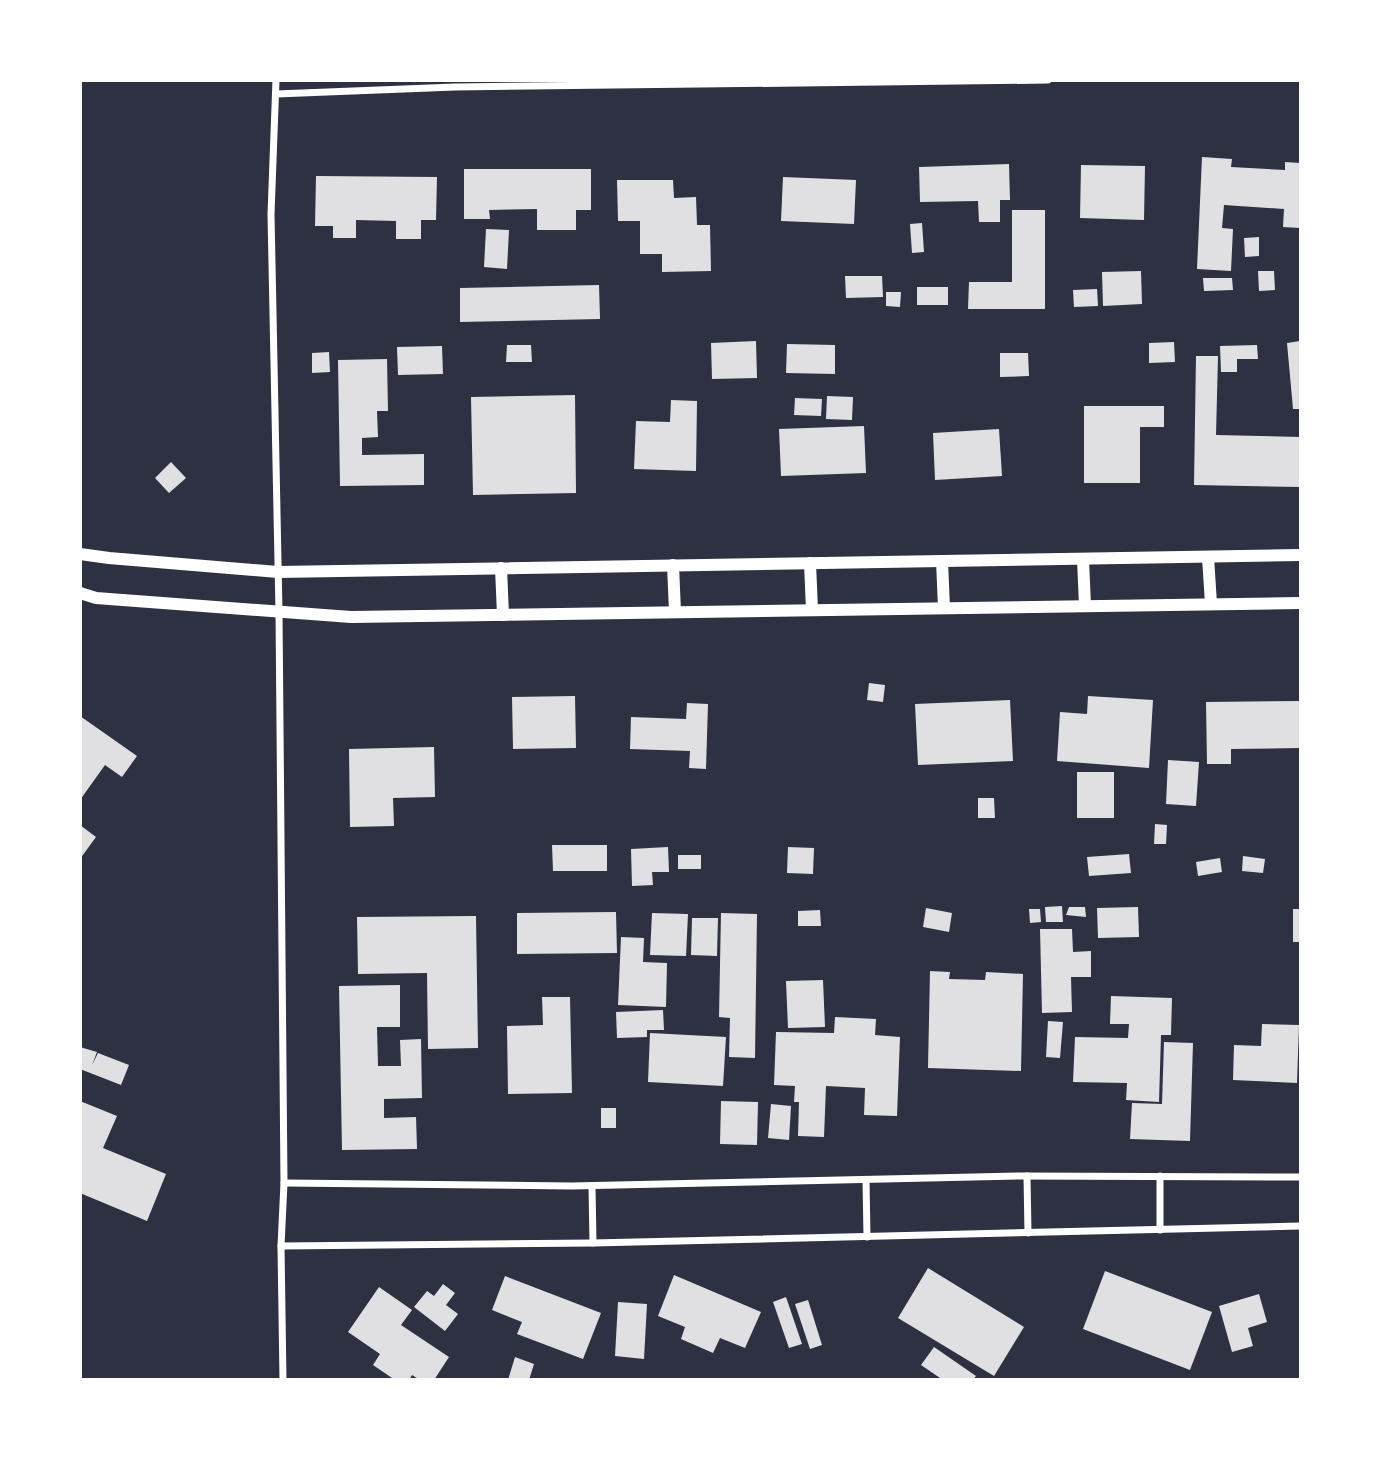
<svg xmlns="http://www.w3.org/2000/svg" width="1381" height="1460" font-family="'Work Sans',sans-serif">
	<rect width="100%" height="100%" fill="#2d3142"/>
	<!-- building -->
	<g fill="#e0e0e3">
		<polygon points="1202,157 1232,159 1231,167 1285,170 1285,162 1300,163 1300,228 1283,227 1284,209 1224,205 1222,228 1233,229 1231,271 1197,269"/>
		<polygon points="1009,164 1010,200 1000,200 1000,222 979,222 978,201 920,202 919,167"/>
		<polygon points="1081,165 1145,166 1144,220 1080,218"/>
		<polygon points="464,169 591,169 591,210 576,210 576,230 537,230 537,209 489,210 490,219 464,219"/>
		<polygon points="316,176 437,177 436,220 421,220 421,239 396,239 396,221 356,220 356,238 333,238 333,226 315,226"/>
		<polygon points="783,177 856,180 854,224 781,221"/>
		<polygon points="617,180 673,180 674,198 696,197 697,225 710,225 711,271 662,272 662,254 640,254 640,221 618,221"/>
		<polygon points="1012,210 1045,210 1045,309 968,309 969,282 1012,282"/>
		<polygon points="922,223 924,252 912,253 910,224"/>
		<polygon points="486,229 509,230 507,269 484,267"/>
		<polygon points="1259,237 1259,256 1245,257 1244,238"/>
		<polygon points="1141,271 1142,304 1103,306 1102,272"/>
		<polygon points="1258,271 1274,271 1275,290 1259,291"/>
		<polygon points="845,276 882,276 883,297 846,298"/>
		<polygon points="1203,278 1232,278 1233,290 1204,291"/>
		<polygon points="599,285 600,319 460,322 460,288"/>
		<rect x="917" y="287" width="31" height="18"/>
		<polygon points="1097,289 1098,306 1074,307 1073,290"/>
		<polygon points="886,292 901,292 900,307 886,306"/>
		<polygon points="756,341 757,378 712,379 711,343"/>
		<polygon points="1300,341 1300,409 1293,409 1287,343"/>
		<polygon points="1174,342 1175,362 1149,363 1149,343"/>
		<polygon points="787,344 835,345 835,374 786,373"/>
		<polygon points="507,345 531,345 532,362 506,362"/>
		<polygon points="1257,345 1258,359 1237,359 1237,372 1221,372 1220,346"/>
		<polygon points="442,346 443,374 398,375 397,347"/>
		<polygon points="329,352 330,372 312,373 312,353"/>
		<polygon points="1000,353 1028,353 1029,376 1000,377"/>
		<polygon points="1196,356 1218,356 1216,435 1300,437 1300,487 1194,485"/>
		<polygon points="387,359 388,411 377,411 378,437 362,438 362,455 424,454 424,485 340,486 338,360"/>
		<polygon points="575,395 576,493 473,495 471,397"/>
		<polygon points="827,396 853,397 852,420 826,419"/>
		<polygon points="795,398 822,399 821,416 794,415"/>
		<polygon points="671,400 697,401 696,471 634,469 636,421 670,422"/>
		<polygon points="1084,406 1164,406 1164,427 1140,427 1140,483 1084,483"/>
		<polygon points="864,426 866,473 781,476 779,429"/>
		<polygon points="999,429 1002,476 935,480 933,433"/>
		<polygon points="171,462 186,478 169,493 155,478"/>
		<polygon points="869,683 885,685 883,702 867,700"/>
		<polygon points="575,696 576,748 513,749 512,697"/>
		<polygon points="1088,696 1153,700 1149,768 1057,761 1060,712 1087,714"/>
		<polygon points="1010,700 1013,761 918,765 915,704"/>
		<polygon points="1300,701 1300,748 1231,749 1231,764 1207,764 1206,702"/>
		<polygon points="687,703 708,704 706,769 689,768 690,751 630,749 631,717 686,719"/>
		<polygon points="80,716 137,756 122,777 105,765 80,800"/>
		<polygon points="434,747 435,797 393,798 394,826 350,827 349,749"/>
		<polygon points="1168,760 1199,762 1196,806 1166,804"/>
		<rect x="1077" y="772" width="37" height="46"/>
		<polygon points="978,798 994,798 995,818 978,818"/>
		<polygon points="1155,824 1167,825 1166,844 1154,844"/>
		<polygon points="80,825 96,837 80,859"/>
		<polygon points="552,845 607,845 607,871 553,871"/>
		<polygon points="668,847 669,872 652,872 653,885 632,886 631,849"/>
		<polygon points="788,847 814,848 813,874 787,873"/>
		<polygon points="1129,854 1131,873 1089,876 1087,857"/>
		<rect x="678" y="855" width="23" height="14"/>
		<polygon points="1243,856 1265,859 1263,873 1242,871"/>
		<polygon points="1220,858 1222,872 1198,876 1196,862"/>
		<polygon points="1062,906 1063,922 1046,922 1045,907"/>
		<polygon points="1069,907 1085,907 1086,917 1066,915"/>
		<polygon points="1138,907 1139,937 1098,938 1097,908"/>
		<polygon points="926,908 952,913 949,932 923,927"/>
		<polygon points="1029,909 1040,909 1041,922 1030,923"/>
		<rect x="1293" y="909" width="7" height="33"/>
		<polygon points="820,910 821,926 798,926 798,911"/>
		<polygon points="616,912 617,953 517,954 517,913"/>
		<polygon points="652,913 688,914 686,956 650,955"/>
		<polygon points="721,913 757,914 755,1058 729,1057 730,1018 719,1017"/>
		<polygon points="476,916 478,1048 428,1049 427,973 358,974 357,917"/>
		<polygon points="692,918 718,918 717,956 691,955"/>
		<polygon points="1040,929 1072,929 1073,952 1091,951 1091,977 1071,977 1072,1012 1042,1013"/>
		<polygon points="621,937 644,938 643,962 667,963 666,1007 618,1005"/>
		<polygon points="930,971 950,972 949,979 985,980 986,972 1023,974 1021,1071 928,1068"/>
		<polygon points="823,980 825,1027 788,1028 786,981"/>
		<polygon points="400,985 400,1027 377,1027 378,1066 401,1066 400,1040 421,1039 422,1098 384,1099 384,1118 416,1117 417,1149 342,1150 339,986"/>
		<polygon points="1111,996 1172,998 1171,1035 1161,1035 1159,1102 1126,1100 1127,1083 1073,1082 1075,1037 1128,1038 1129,1024 1110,1024"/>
		<polygon points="542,997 570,997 572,1093 508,1094 507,1026 543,1025"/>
		<polygon points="663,1010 664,1030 647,1030 647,1037 617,1038 616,1012"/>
		<polygon points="835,1017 876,1019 875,1035 900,1037 897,1116 864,1115 865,1088 826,1086 824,1137 798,1136 799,1102 794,1102 795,1086 774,1085 776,1032 834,1033"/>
		<polygon points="1048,1021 1063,1022 1060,1058 1046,1057"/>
		<polygon points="1262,1024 1299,1025 1297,1083 1233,1080 1234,1045 1261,1046"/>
		<polygon points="650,1033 726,1037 723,1086 648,1082"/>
		<polygon points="1164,1042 1193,1043 1190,1141 1130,1139 1132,1103 1162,1104"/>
		<polygon points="80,1047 97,1052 92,1065 98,1053 129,1065 121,1085 80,1069"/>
		<polygon points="80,1101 117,1116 103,1148 166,1174 147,1221 80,1193"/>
		<polygon points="721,1101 758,1102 757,1145 720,1144"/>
		<polygon points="771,1104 791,1106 789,1140 768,1138"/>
		<rect x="601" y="1108" width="15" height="20"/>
		<polygon points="928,1268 1024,1327 994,1376 898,1318"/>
		<polygon points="1105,1271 1212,1312 1190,1370 1083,1329"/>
		<polygon points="674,1275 761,1312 745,1348 720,1338 713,1353 681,1339 685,1327 658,1316"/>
		<polygon points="505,1276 601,1313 583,1359 517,1334 522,1322 492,1310"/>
		<polygon points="443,1284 455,1293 446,1305 458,1314 445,1331 414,1307 427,1291 434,1296"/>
		<polygon points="379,1287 412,1310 401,1325 449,1357 434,1380 420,1380 412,1375 409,1380 395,1380 373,1365 380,1354 348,1332"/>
		<polygon points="1259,1294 1267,1322 1248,1328 1253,1346 1232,1352 1219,1306"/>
		<polygon points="786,1297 802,1344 789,1348 773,1302"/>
		<polygon points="808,1300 822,1345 810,1349 795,1304"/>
		<polygon points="618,1302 647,1304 644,1359 615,1356"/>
		<polygon points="934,1347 976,1376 973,1380 943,1380 921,1365"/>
		<polygon points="515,1357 534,1364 529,1380 508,1380"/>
	</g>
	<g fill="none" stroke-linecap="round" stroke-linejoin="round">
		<!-- minor -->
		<g stroke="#fff" stroke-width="7">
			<polyline points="276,80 271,214 279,612 284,1183 281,1246 283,1380"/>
			<polyline points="276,94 455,87 1048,80"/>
			<polyline points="1027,1176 1028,1233"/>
			<polyline points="1160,1176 1160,1230"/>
			<polyline points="866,1180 867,1237"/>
			<polyline points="284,1183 572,1186 1021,1176 1300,1177"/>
			<polyline points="592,1186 593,1243"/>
			<polyline points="281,1246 593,1243 1300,1226"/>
		</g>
		<!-- tertiary -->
		<g stroke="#fff" stroke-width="12">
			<polyline points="80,554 109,558 278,572 1300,555"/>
			<polyline points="1208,557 1211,604"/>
			<polyline points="1083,559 1085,606"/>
			<polyline points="942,561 944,608"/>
			<polyline points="810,563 812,610"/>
			<polyline points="673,565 675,612"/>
			<polyline points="501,568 503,615"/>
			<polyline points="80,593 96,598 351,617 1300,603"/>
		</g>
	</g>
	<!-- border -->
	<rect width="1381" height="1460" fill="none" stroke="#ffffff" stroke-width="164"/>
</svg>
